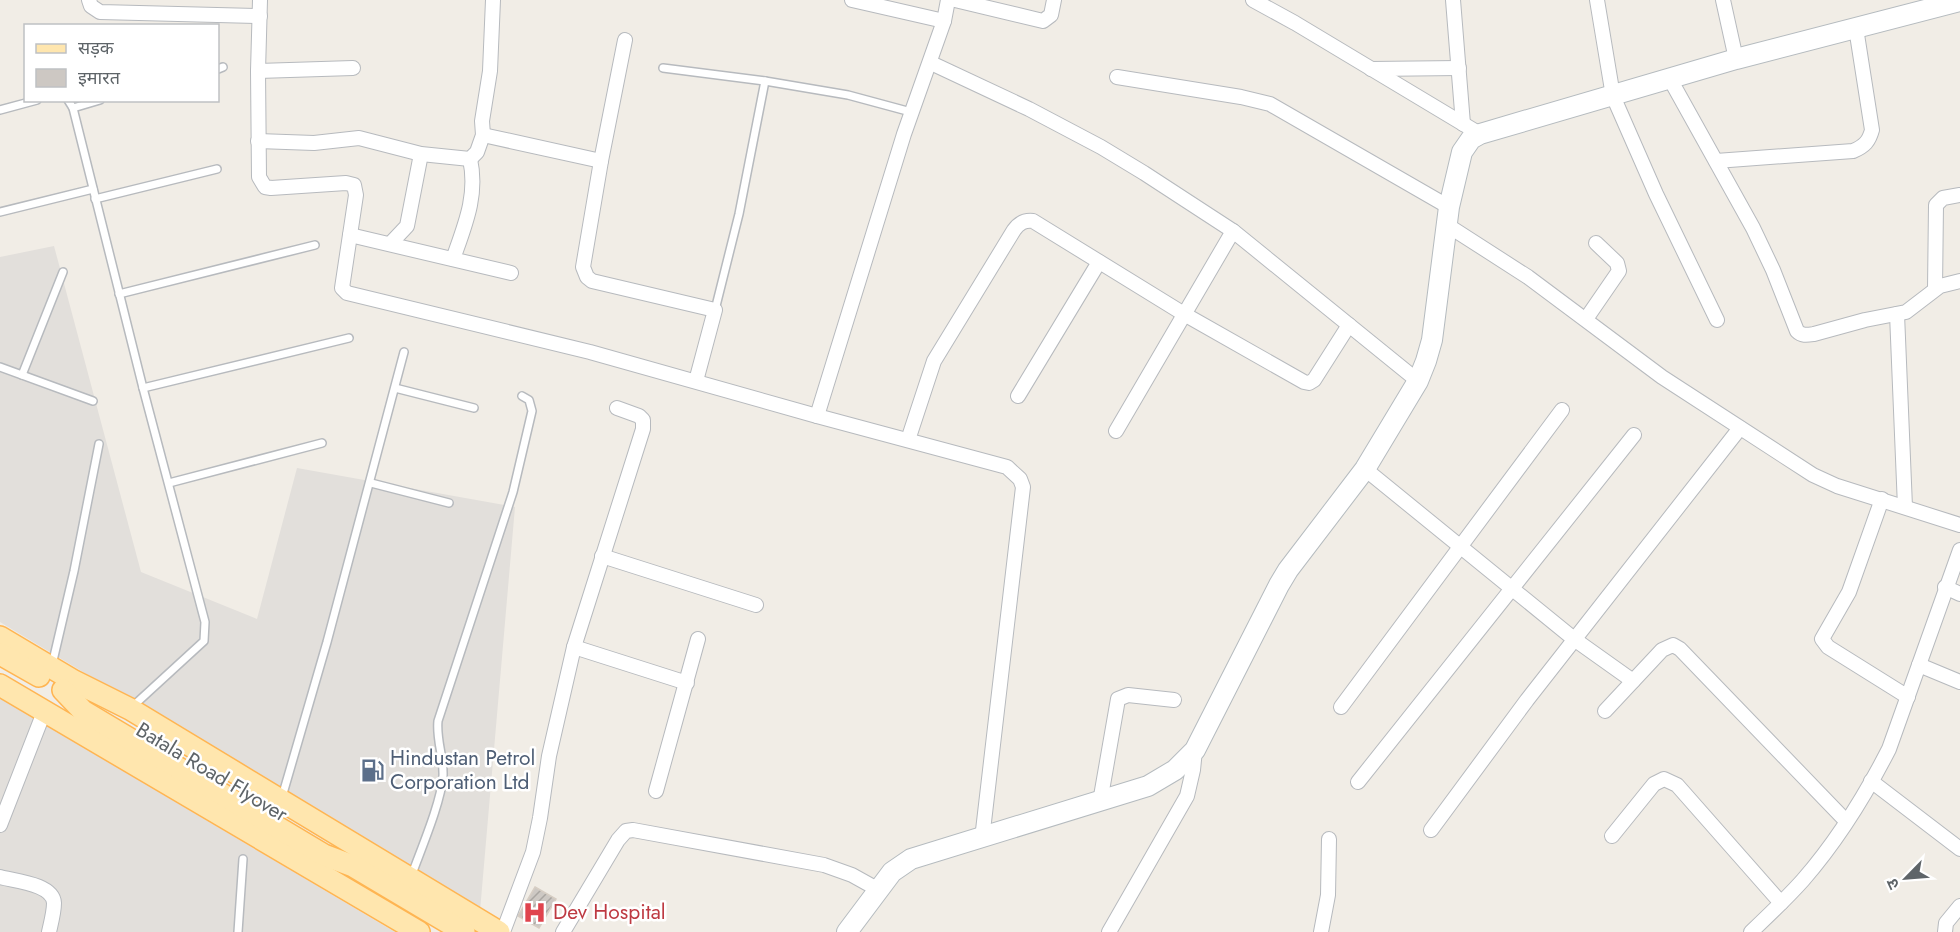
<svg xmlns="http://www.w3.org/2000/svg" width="1960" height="932" font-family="Jost,'Noto Sans Devanagari',sans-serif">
	<defs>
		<pattern id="building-hatch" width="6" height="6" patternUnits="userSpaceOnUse" patternTransform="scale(1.5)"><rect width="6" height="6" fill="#cdc8c3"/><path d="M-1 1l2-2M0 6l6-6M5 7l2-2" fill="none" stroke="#aaa6a2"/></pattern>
	</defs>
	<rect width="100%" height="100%" fill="#f1ede6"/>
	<!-- industrial -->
	<g fill="#e2dfdb">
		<polygon points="54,246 141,572 257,619 297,468 515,507 480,911 0,622 0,257"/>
		<polygon points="0,698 395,932 0,932"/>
	</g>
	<!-- building -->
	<polygon fill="url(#building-hatch)" stroke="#d7cec4" stroke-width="1.5" points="535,887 556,899 539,928 518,916"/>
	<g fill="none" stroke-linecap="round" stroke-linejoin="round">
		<defs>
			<g id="lane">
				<polyline points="663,68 765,81 848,95 911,112"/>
				<polyline points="218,69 223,67"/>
				<polyline points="68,100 73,108 143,388 205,622 204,641 132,707"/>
				<polyline points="73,108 100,100"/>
				<polyline points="0,110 37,100"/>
				<polyline points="95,199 217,169"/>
				<polyline points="0,212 93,189"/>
				<polyline points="119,294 315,245"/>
				<polyline points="715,310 739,214 765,81"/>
				<polyline points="0,367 93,401"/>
				<polyline points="22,375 63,272"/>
				<polyline points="143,388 349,338"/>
				<polyline points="395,388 474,408"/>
				<polyline points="169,483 322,443"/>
				<polyline points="371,483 449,503"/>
				<polyline points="52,665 74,571 99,444"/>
				<polyline points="282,797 327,642 404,352"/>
				<path d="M411,877C421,849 441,803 443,776C444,757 436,740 438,721L513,492L532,411L529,400L522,396"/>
				<polyline points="238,932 243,859"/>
			</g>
			<g id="street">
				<polyline points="89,0 91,6 100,12 260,16"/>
				<polyline points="260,0 258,71 259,177 265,187 271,188 346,183 354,185 356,195 342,288 347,293 590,352 817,416 1007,467 1020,479 1023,487 982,839"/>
				<polyline points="852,0 944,21"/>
				<polyline points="955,0 1043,21 1051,15 1054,0"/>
				<polyline points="1253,0 1295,23 1480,134"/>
				<polyline points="1453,0 1463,124"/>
				<polyline points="1597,0 1613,96 1656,194 1717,320"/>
				<polyline points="1723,0 1736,59"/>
				<polyline points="625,40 601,161 583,267 587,277 592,281 715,310 696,381"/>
				<polyline points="931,63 1029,109 1101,147 1144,173 1233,231 1418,381"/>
				<polyline points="1371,69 1459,68"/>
				<polyline points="258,71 353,68"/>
				<polyline points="1117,77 1241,97 1270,104 1449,207"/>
				<path d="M1670,79L1753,228L1773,270L1797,331C1802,336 1807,335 1814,334L1865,320L1906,312L1940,286L1960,281"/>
				<polyline points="483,135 601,161"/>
				<polyline points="258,141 314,143 359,138 421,154 470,159 477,152 483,135 482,121 490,71 493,0"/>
				<path d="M1716,161L1853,151C1865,146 1869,141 1872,130L1856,28"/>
				<polyline points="1447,225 1528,277 1662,377 1813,475 1837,486 1960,525"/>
				<polyline points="350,235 511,273"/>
				<polyline points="390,244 407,226 421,154"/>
				<path d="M453,259C465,225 478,195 470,159"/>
				<polyline points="1935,289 1936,205 1943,198 1960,195"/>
				<polyline points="1897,314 1905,507"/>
				<polyline points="1586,319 1619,271 1617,263 1596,243"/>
				<polyline points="1018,396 1099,262"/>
				<polyline points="817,416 904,134 944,21 948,0"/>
				<polyline points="1116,431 1233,231"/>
				<path d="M908,440L934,361L1014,230C1019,223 1024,220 1033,221L1184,314L1304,382L1309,383L1314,380L1349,325"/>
				<polyline points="1365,469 1574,639 1633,681"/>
				<polyline points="1882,499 1849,592 1822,639 1828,647 1908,697"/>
				<polyline points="602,556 756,605"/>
				<polyline points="1945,587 1960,594"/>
				<polyline points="574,647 687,683"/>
				<polyline points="1919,665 1960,682"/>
				<polyline points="1341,707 1562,410"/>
				<polyline points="1605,711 1662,650 1673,645 1680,649 1846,821"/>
				<polyline points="1871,781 1960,849"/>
				<polyline points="1358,782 1634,435"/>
				<polyline points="656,791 698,639"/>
				<polyline points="1100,802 1118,699 1128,695 1174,700"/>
				<polyline points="0,825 44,712"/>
				<polyline points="1431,830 1527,700 1740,428"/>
				<polyline points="1612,836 1654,784 1664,779 1677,785 1781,903"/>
				<path d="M0,877C15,881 53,884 54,903C54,912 51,923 49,932"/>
				<polyline points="503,932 533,852 540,818 549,756 574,647 643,429 643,420 639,416 617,408"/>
				<polyline points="563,932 618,840 626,831 633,830 824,865 852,875 879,890"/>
				<polyline points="1109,932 1187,796 1193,770 1195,750"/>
				<polyline points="1321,932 1328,895 1329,839"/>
				<path d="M1751,932C1769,915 1787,898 1803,880C1837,841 1866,794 1889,749L1960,550"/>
				<polyline points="1945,932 1946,923 1960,906"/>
			</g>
			<polyline id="secondary" points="847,932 892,872 911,859 1148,786 1175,770 1195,750 1279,585 1288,570 1365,469 1418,381 1426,361 1432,340 1449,207 1462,152 1471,139 1480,134 1736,59 1960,1"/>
			<g id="primary">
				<polyline points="0,637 74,681 130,709 499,932"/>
				<polyline points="0,654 39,676"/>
				<polyline points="0,685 419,932"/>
				<polyline points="63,690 83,711 324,855 353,866 464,932"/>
			</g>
		</defs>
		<!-- lane casing -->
		<use href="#lane" stroke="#b7babe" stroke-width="10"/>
		<!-- street casing -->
		<use href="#street" stroke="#b7babe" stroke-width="16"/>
		<!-- secondary casing -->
		<use href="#secondary" stroke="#b5bbbf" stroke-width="22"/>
		<!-- primary casing -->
		<use href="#primary" stroke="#ffb552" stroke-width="24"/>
		<!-- lane -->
		<use href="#lane" stroke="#fff" stroke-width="7"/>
		<!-- street -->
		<use href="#street" stroke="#fff" stroke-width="14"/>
		<!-- secondary -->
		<use href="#secondary" stroke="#fff" stroke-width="20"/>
		<!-- primary -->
		<use href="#primary" stroke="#ffe6ae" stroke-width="21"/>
	</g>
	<!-- icons -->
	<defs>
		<symbol id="fuel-bare" viewBox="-9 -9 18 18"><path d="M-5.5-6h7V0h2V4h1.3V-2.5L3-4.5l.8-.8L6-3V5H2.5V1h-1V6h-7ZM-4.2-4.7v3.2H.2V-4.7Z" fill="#5c6f8a" stroke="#fff" stroke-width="2.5" paint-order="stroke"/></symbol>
		<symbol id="hospital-bare" viewBox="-9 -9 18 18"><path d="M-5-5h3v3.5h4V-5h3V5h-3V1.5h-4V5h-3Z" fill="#e0444e" stroke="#fff" stroke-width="2.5" paint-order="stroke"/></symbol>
	</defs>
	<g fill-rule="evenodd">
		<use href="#fuel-bare" x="356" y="754" width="33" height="33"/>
		<use href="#hospital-bare" x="518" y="896" width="33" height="33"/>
	</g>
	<g text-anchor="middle" stroke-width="5" stroke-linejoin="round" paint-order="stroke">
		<!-- service labels -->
		<g font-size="21" fill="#4e5e75" stroke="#fff" text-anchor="start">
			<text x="390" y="765">Hindustan Petrol<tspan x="390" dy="24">Corporation Ltd</tspan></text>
		</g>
		<!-- street labels -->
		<g font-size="21" fill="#5e6468" stroke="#fff">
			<text transform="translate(212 772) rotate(31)" y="7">Batala Road Flyover</text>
		</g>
		<!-- health labels -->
		<g font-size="21" fill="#be3a42" stroke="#fff" text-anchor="start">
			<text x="553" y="919">Dev Hospital</text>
		</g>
	</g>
	<!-- legend -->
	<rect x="24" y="24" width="195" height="78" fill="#ffffff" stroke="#bfc1c3" stroke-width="1.5"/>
	<rect x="36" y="44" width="30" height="9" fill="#ffe6ae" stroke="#bfc1c3" stroke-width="1.5"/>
	<text x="78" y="54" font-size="18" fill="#5e6468">सड़क</text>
	<rect x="36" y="69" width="30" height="18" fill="#cdc8c3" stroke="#bfc1c3" stroke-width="1.5"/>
	<text x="78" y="84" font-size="18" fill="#5e6468">इमारत</text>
	<!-- north arrow -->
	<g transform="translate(1906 878) rotate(245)" stroke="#ffffff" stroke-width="4.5" paint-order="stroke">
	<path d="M0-4.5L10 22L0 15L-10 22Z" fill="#5e6468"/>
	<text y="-9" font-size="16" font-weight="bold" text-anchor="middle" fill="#5e6468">उ</text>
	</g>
</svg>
